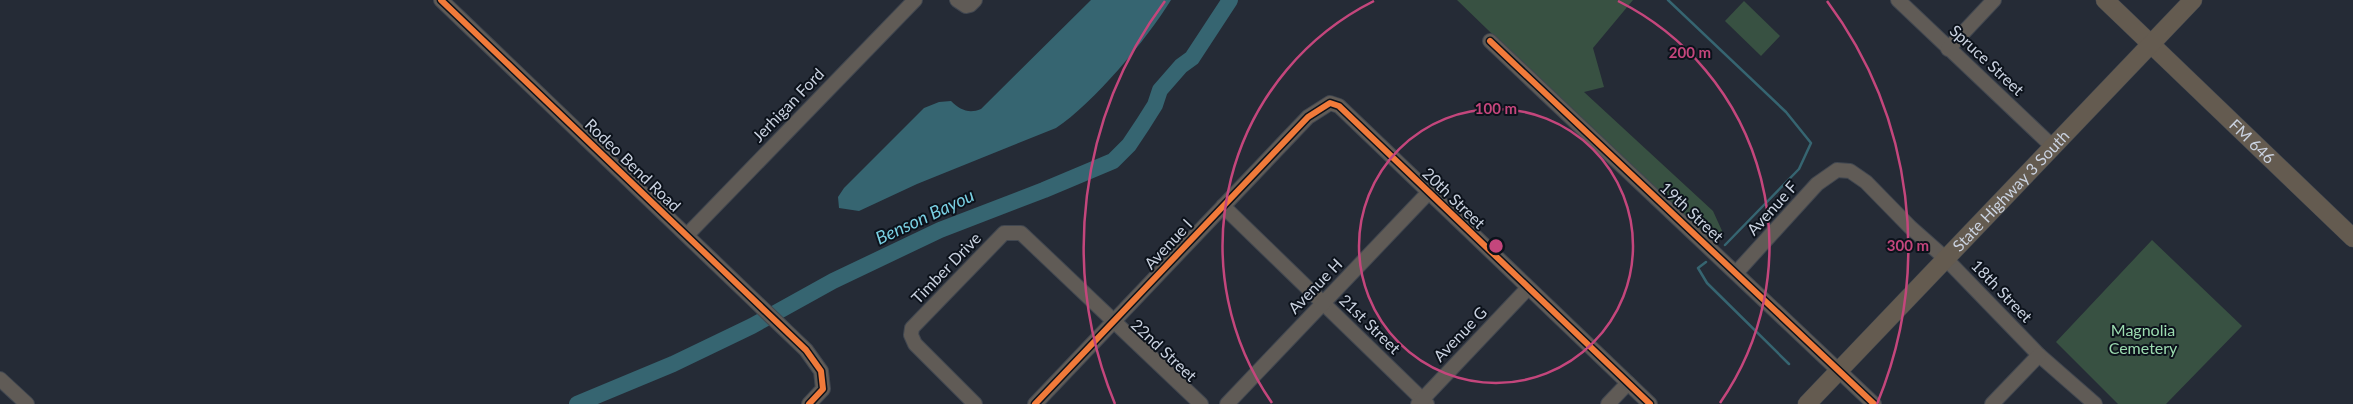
<svg xmlns="http://www.w3.org/2000/svg" width="2353" height="404" font-family="Lato,sans-serif">
	<rect width="100%" height="100%" fill="#252b36"/>
	<!-- green -->
	<g fill="#385142">
		<polygon points="1457,0 1633,0 1593,48 1604,87 1584,92 1713,211 1723,233 1706,235 1547,87"/>
		<polygon points="1744,1 1780,36 1761,56 1725,21"/>
		<polygon points="2152,240 2242,326 2166,404 2118,404 2056,342"/>
	</g>
	<!-- water -->
	<path fill="#366571" d="M1091,0H1171C1147,39 1093,104 1056,128L917,184L859,211L839,208L838,197L844,188L924,108L939,102L951,101C960,110 969,114 981,109Z"/>
	<g fill="none" stroke-linecap="round" stroke-linejoin="round">
		<!-- stream -->
		<g stroke="#366571" stroke-width="2.5">
			<polyline points="1668,0 1786,112 1811,143 1799,169 1725,245"/>
			<polyline points="1706,262 1698,268 1707,283 1789,364"/>
		</g>
		<!-- river -->
		<polyline stroke="#366571" stroke-width="16" points="577,404 673,364 752,326 833,281 940,230 1044,190 1113,161 1129,145 1143,124 1155,105 1160,90 1181,66 1192,58 1230,0"/>
		<defs>
			<g id="minor">
				<polyline points="441,0 806,350 821,371 823,389 809,404"/>
				<polyline points="957,0 966,6 970,5 975,0"/>
				<polyline points="1898,0 2052,146"/>
				<polyline points="1490,41 1874,404"/>
				<polyline points="1948,49 1994,0"/>
				<polyline points="1223,206 1427,404"/>
				<polyline points="687,235 915,0"/>
				<polyline points="1736,273 1817,184 1837,170 1850,171 1866,182 1910,227 1945,258 2039,355 2095,404"/>
				<polyline points="0,379 27,404"/>
				<polyline points="975,404 915,344 911,335 912,328 1004,233 1021,233 1201,404"/>
				<polyline points="1035,404 1308,117 1330,103 1339,106 1650,404"/>
				<polyline points="1227,404 1428,193"/>
				<polyline points="1418,404 1528,288"/>
				<polyline points="1608,404 1628,383"/>
				<polyline points="1992,404 2039,355"/>
			</g>
			<g id="major">
				<path id="s1" d="M2105,0L2353,238"/>
				<path id="s2" d="M1807,404L2193,0"/>
			</g>
		</defs>
		<!-- minor casing -->
		<use href="#minor" stroke="#414750" stroke-width="16"/>
		<!-- major casing -->
		<use href="#major" stroke="#414750" stroke-width="19"/>
		<!-- minor -->
		<use href="#minor" stroke="#605b56" stroke-width="14"/>
		<!-- major -->
		<use href="#major" stroke="#645b50" stroke-width="18"/>
		<defs>
			<g id="cycleway">
				<polyline points="441,0 806,350 821,371 823,389 809,404"/>
				<polyline points="1490,41 1874,404"/>
				<polyline points="1035,404 1308,117 1330,103 1339,106 1650,404"/>
			</g>
		</defs>
		<!-- cycleway casing -->
		<use href="#cycleway" stroke="#0c121b" stroke-width="9"/>
		<!-- cycleway -->
		<use href="#cycleway" stroke="#f17a3a" stroke-width="6"/>
	</g>
	<!-- distance rings -->
	<g fill="none" stroke="#c4467c" stroke-width="2.5">
		<circle cx="1496" cy="246" r="137"/>
		<path d="M1272 403A274 274 0 0 1 1374 1M1618 1A274 274 0 0 1 1720 403"/>
		<path d="M1115 404A412 412 0 0 1 1165 1M1827 1A412 412 0 0 1 1877 404"/>
	</g>
	<g text-anchor="middle" stroke-width="4" stroke-linejoin="round" paint-order="stroke">
		<!-- street labels -->
		<g font-size="16" fill="#cad2e0" stroke="#0c121b">
			<text transform="translate(1987 60) rotate(43)" y="6">Spruce Street</text>
			<text transform="translate(788 105) rotate(-46)" y="6">Jerhigan Ford</text>
			<text dy="6" stroke="none"><textPath href="#s1" startOffset="204">FM 646</textPath></text>
			<text transform="translate(633 165) rotate(44)" y="6">Rodeo Bend Road</text>
			<text dy="6" stroke="none"><textPath href="#s2" startOffset="295">State Highway 3 South</textPath></text>
			<text transform="translate(1454 198) rotate(44)" y="6">20th Street</text>
			<text transform="translate(1772 208) rotate(-48)" y="6">Avenue F</text>
			<text transform="translate(1692 212) rotate(43)" y="6">19th Street</text>
			<text transform="translate(1168 244) rotate(-47)" y="6">Avenue I</text>
			<text transform="translate(946 268) rotate(-46)" y="6">Timber Drive</text>
			<text transform="translate(1315 286) rotate(-46)" y="6">Avenue H</text>
			<text transform="translate(2002 291) rotate(46)" y="6">18th Street</text>
			<text transform="translate(1370 324) rotate(44)" y="6">21st Street</text>
			<text transform="translate(1460 334) rotate(-46)" y="6">Avenue G</text>
			<text transform="translate(1164 350) rotate(43)" y="6">22nd Street</text>
		</g>
		<!-- park labels -->
		<g font-size="16" fill="#9cdbb0" stroke="#0c121b">
			<text x="2143" y="336">Magnolia<tspan x="2143" dy="18">Cemetery</tspan></text>
		</g>
		<!-- water labels -->
		<g font-size="18" font-style="italic" fill="#7ad0e3" stroke="#0c121b">
			<text transform="translate(925 217) rotate(-25)" y="6">Benson Bayou</text>
		</g>
	</g>
	<circle cx="1496" cy="246" r="8" fill="#c4467c" stroke="#0c121b" stroke-width="2.5"/>
	<g font-size="15" text-anchor="middle" font-weight="bold" fill="#c4467c" stroke="#0c121b" stroke-width="4" stroke-linejoin="round" paint-order="stroke">
		<text x="1690" y="58">200 m</text>
		<text x="1496" y="114">100 m</text>
		<text x="1908" y="251">300 m</text>
	</g>
</svg>
